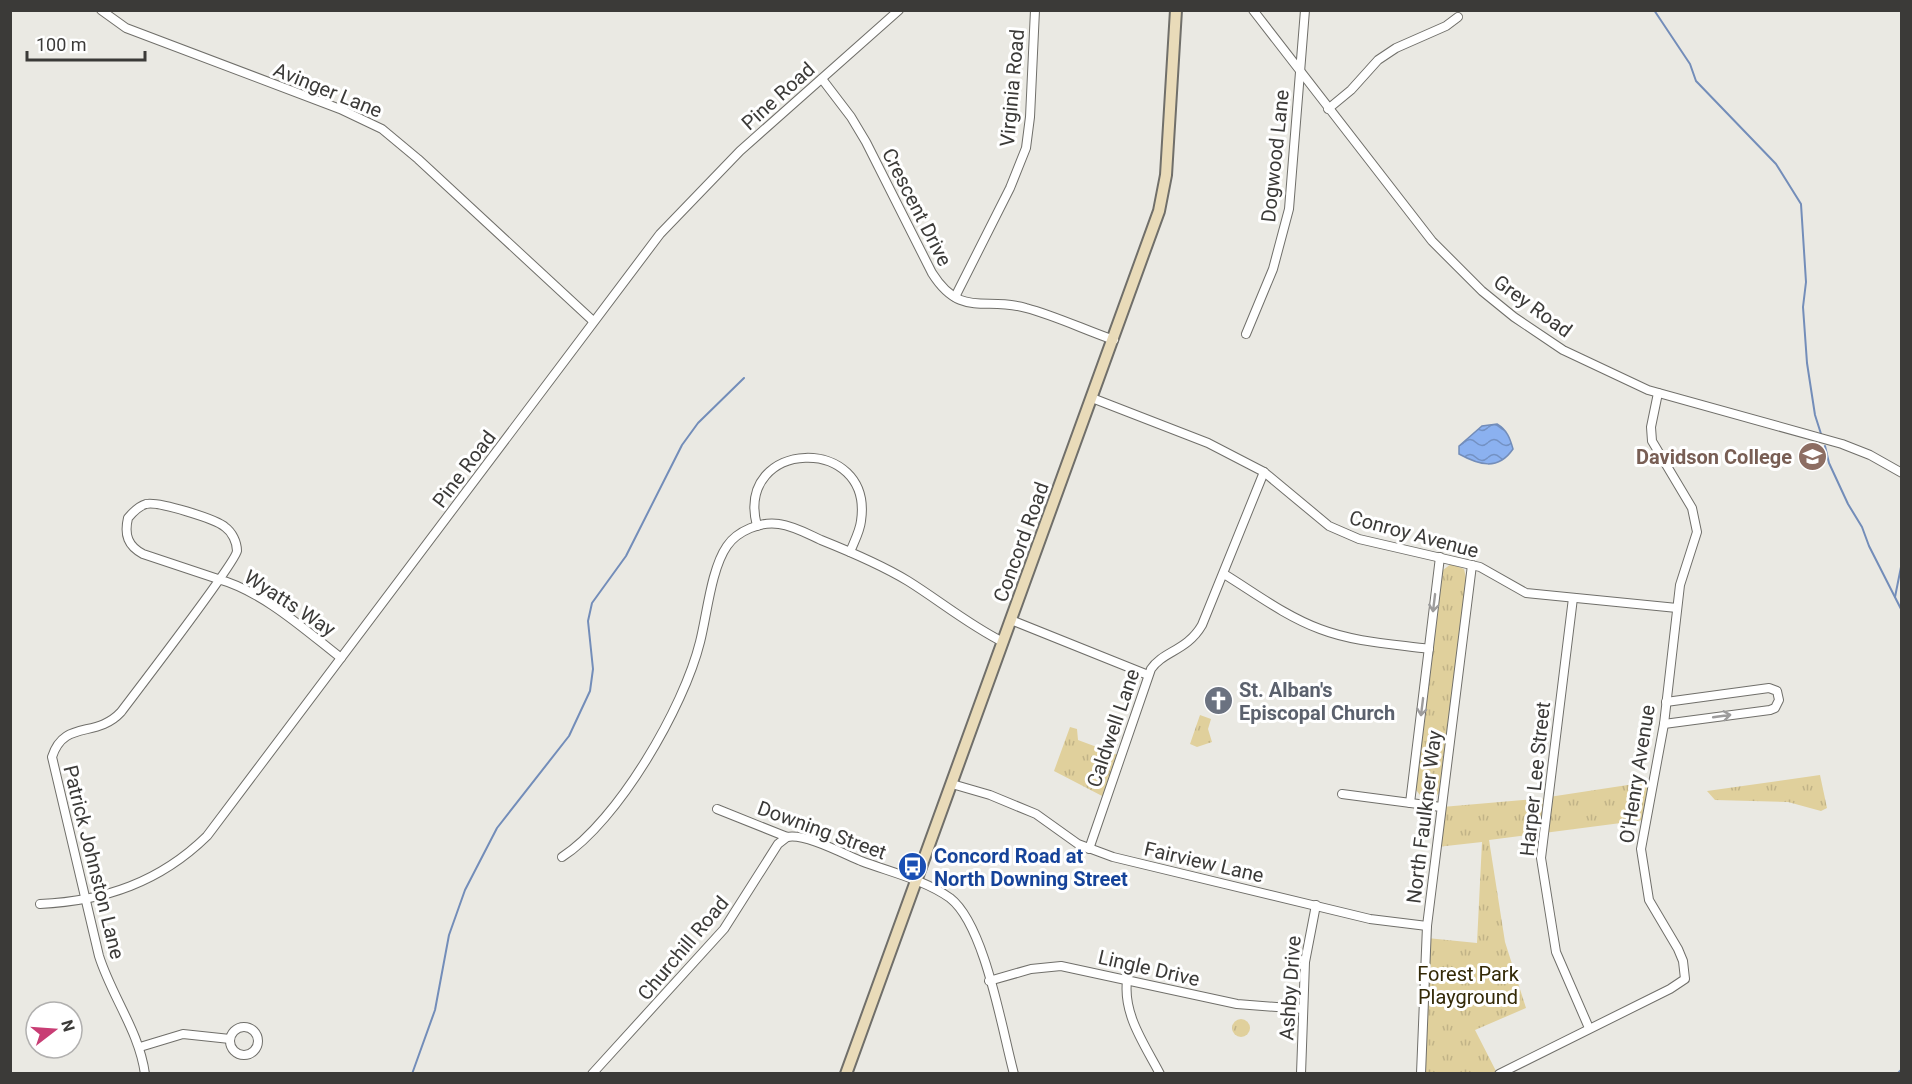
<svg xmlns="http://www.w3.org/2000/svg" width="1912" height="1084" font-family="Roboto,sans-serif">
	<defs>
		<pattern id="park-tufts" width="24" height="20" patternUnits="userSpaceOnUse" patternTransform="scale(1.5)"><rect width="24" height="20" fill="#e0d09c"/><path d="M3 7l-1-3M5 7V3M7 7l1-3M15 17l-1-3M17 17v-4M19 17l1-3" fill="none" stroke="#c1b387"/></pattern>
		<pattern id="water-waves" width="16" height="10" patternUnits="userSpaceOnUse" patternTransform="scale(1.5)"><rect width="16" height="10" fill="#8bb1f0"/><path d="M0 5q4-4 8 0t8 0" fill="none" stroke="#7391c3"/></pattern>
	</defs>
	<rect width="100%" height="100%" fill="#eae9e3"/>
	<!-- park -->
	<g fill="url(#park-tufts)">
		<polygon points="1451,564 1464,569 1466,578 1439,793 1435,797 1420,795 1416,790 1443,570"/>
		<polygon points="1200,715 1211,719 1208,729 1212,742 1197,747 1190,744"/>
		<polygon points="1070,727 1077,729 1078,740 1121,756 1106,798 1054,771"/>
		<polygon points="1820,775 1827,808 1821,811 1788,802 1715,800 1707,791"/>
		<polygon points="1654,781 1644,820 1544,833 1549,797"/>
		<polygon points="1548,798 1543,833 1489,840 1505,942 1526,1008 1475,1030 1497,1073 1422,1074 1427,938 1477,943 1482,842 1437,847 1442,807"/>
		<circle cx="1241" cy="1028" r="9"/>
	</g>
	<!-- water -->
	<path fill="url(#water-waves)" stroke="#738db9" stroke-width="1.5" d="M1497,424C1507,430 1510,438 1513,449C1498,471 1479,465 1459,454V446L1482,426Z"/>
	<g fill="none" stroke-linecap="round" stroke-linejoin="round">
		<!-- stream -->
		<g stroke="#738db9" stroke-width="2">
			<polyline points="1654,10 1690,64 1696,81 1776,164 1801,204 1806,282 1803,307 1807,363 1815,415 1822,437"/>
			<polyline points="1825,446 1829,463 1848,504 1862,527 1869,546 1902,611"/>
			<polyline points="1895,597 1902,562"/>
			<polyline points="412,1074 435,1010 449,935 465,890 497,828 569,736 590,691 593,669 588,621 592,603 626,556 682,445 698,423 744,378"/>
			<polyline points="1897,1074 1902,1069"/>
		</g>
		<defs>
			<g id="minor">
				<polyline points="101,10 126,28 340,109 382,129 418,159 592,320"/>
				<polyline points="1253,10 1432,241 1482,291 1514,317 1563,350 1648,390 1842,444 1870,455 1902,473"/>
				<path d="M822,79L851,117L866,142L932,273C961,319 985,296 1026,308C1056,316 1085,330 1114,340"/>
				<polyline points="1328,109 1351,90 1378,60 1396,48 1446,26 1458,17"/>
				<polyline points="955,297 1010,188 1026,148 1030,117 1035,10"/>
				<polyline points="1246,334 1273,269 1289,209 1305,10"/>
				<polyline points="1092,398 1208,443 1264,472 1329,526 1359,539 1480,567 1526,593 1677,608"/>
				<path d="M757,526C734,438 874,434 861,521C860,531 854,542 850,552"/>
				<path d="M1224,574C1255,593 1285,616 1320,629C1354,642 1392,644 1429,649"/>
				<polyline points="1573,598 1541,858 1556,952 1589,1028"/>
				<polyline points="1011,620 1148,675"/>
				<polyline points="1664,724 1770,710 1775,708 1779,700 1777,691 1769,688 1666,702"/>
				<polyline points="952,784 990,795 1036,814 1078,844 1113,857 1370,919 1427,926"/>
				<polyline points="1342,794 1441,807"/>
				<polyline points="1410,803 1440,557"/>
				<path d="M717,809L787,837C805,833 844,854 861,861C890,872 925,880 950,898C985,925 1002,1030 1014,1074"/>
				<path d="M1089,849L1151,669C1163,651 1187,651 1202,625L1264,472"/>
				<path d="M562,857C618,821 684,707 700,642C707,615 711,569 727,546C737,531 761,521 779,524C794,526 808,534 821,540C851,552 880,564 908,581C940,601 969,625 1003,642"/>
				<path d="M40,904C105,901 160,882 207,836L660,234L740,151L899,10"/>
				<polyline points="989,981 1031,969 1061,966 1237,1004 1303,1009"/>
				<path d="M1127,981C1123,1015 1145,1045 1160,1074"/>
				<circle cx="244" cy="1041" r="14"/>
				<polyline points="140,1047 183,1034 230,1039"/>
				<path d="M145,1074C139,1031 112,997 99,956L52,757C64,719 96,739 121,712C136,692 236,562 237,551C237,542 232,532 225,527C216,519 158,501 146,504C139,506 133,512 128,518C124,535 128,546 143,554L218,579C264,592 305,630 341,658"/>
				<polyline points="592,1074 724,929 778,844 787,837"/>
				<polyline points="1301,1074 1305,962 1316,905"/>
				<polyline points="1421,1074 1427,926 1472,565"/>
				<polyline points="1499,1074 1670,989 1685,979 1683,961 1678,949 1649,900 1641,849 1664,724 1680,585 1697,532 1692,508 1652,441 1651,427 1658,393"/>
			</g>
			<polyline id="secondary" points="846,1074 1159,211 1166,175 1176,10"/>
		</defs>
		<!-- minor casing -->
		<use href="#minor" stroke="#706f6a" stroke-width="10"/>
		<!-- secondary casing -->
		<use href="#secondary" stroke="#706f6a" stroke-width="14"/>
		<!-- minor -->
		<use href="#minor" stroke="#fff" stroke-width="8"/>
		<!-- secondary -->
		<use href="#secondary" stroke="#e9dbb9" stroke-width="10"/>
	</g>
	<!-- one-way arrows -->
	<defs><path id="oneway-shaft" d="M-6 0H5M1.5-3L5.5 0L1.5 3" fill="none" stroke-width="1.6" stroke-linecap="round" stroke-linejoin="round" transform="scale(1.5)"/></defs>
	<g stroke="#9d9c9c">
		<use href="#oneway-shaft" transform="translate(1434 603) rotate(97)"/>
		<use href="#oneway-shaft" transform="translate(1422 707) rotate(97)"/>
		<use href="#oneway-shaft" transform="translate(1722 716) rotate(-8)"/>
	</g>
	<!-- icons -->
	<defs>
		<symbol id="university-disc" viewBox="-11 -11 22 22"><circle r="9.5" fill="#8d6e63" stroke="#fff"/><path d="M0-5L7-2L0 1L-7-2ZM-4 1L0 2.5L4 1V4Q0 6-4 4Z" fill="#fff"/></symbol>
		<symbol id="church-disc" viewBox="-11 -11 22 22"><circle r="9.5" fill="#6b7280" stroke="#fff"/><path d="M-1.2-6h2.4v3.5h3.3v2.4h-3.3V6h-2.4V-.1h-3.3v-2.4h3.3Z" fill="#fff"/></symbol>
		<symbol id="bus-disc" viewBox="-11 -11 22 22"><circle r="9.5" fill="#1a4fb4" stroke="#fff"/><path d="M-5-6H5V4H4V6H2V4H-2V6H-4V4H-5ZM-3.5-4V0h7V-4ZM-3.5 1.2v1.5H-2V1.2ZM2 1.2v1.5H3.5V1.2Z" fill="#fff"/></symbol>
	</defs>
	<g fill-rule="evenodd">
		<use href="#university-disc" x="1796" y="440" width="33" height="33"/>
		<use href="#church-disc" x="1202" y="684" width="33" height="33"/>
		<use href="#bus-disc" x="896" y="850" width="33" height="33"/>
	</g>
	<g text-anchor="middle" stroke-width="6" stroke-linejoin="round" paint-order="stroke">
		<!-- street labels -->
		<g font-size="20" fill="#3b3a38" stroke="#fff">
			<text transform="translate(1012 88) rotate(-85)" y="7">Virginia Road</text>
			<text transform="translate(328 90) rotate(22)" y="7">Avinger Lane</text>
			<text transform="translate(778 96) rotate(-42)" y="7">Pine Road</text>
			<text transform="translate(1275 156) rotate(-84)" y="7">Dogwood Lane</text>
			<text transform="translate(917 207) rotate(63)" y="7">Crescent Drive</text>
			<text transform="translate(1533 306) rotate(36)" y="7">Grey Road</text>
			<text transform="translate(464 469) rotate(-53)" y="7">Pine Road</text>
			<text transform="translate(1414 534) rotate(15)" y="7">Conroy Avenue</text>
			<text transform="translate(1021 542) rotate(-70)" y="7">Concord Road</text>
			<text transform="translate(290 603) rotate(33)" y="7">Wyatts Way</text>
			<text transform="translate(1113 728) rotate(-71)" y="7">Caldwell Lane</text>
			<text transform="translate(1637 774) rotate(-81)" y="7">O'Henry Avenue</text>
			<text transform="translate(1535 779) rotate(-84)" y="7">Harper Lee Street</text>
			<text transform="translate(1424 817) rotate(-83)" y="7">North Faulkner Way</text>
			<text transform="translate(822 830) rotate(20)" y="7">Downing Street</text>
			<text transform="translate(94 862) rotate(76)" y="7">Patrick Johnston Lane</text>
			<text transform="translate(1204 862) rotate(13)" y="7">Fairview Lane</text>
			<text transform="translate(683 948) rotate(-50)" y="7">Churchill Road</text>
			<text transform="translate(1149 968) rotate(13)" y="7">Lingle Drive</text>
			<text transform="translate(1290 988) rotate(-86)" y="7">Ashby Drive</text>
		</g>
		<!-- education labels -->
		<g font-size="20" font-weight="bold" fill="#785e54" stroke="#fff" text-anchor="end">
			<text x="1792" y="464">Davidson College</text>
		</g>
		<!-- worship labels -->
		<g font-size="20" font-weight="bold" fill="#5b616d" stroke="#fff" text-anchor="start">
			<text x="1239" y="697">St. Alban's<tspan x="1239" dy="23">Episcopal Church</tspan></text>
		</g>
		<!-- transit labels -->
		<g font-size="20" font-weight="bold" fill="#164399" stroke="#fff" text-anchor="start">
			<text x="934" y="863">Concord Road at<tspan x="934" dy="23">North Downing Street</tspan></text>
		</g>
		<!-- park labels -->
		<g font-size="20" fill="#342a07" stroke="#fff">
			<text x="1468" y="981">Forest Park<tspan x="1468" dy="23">Playground</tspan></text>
		</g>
	</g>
	<!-- border -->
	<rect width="1912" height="1084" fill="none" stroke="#3b3a38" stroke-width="24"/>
	<!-- north arrow -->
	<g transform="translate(54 1030) rotate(73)"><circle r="28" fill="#ffffff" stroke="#b1b0af" stroke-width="1.5"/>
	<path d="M0-4.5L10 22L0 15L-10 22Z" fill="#c83d74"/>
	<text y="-9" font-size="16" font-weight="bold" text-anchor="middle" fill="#3b3a38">N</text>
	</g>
	<!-- scale -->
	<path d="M27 51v9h118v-9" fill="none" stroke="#3b3a38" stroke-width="3"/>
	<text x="36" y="51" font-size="18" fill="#3b3a38" stroke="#ffffff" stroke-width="4.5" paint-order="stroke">100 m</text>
</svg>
